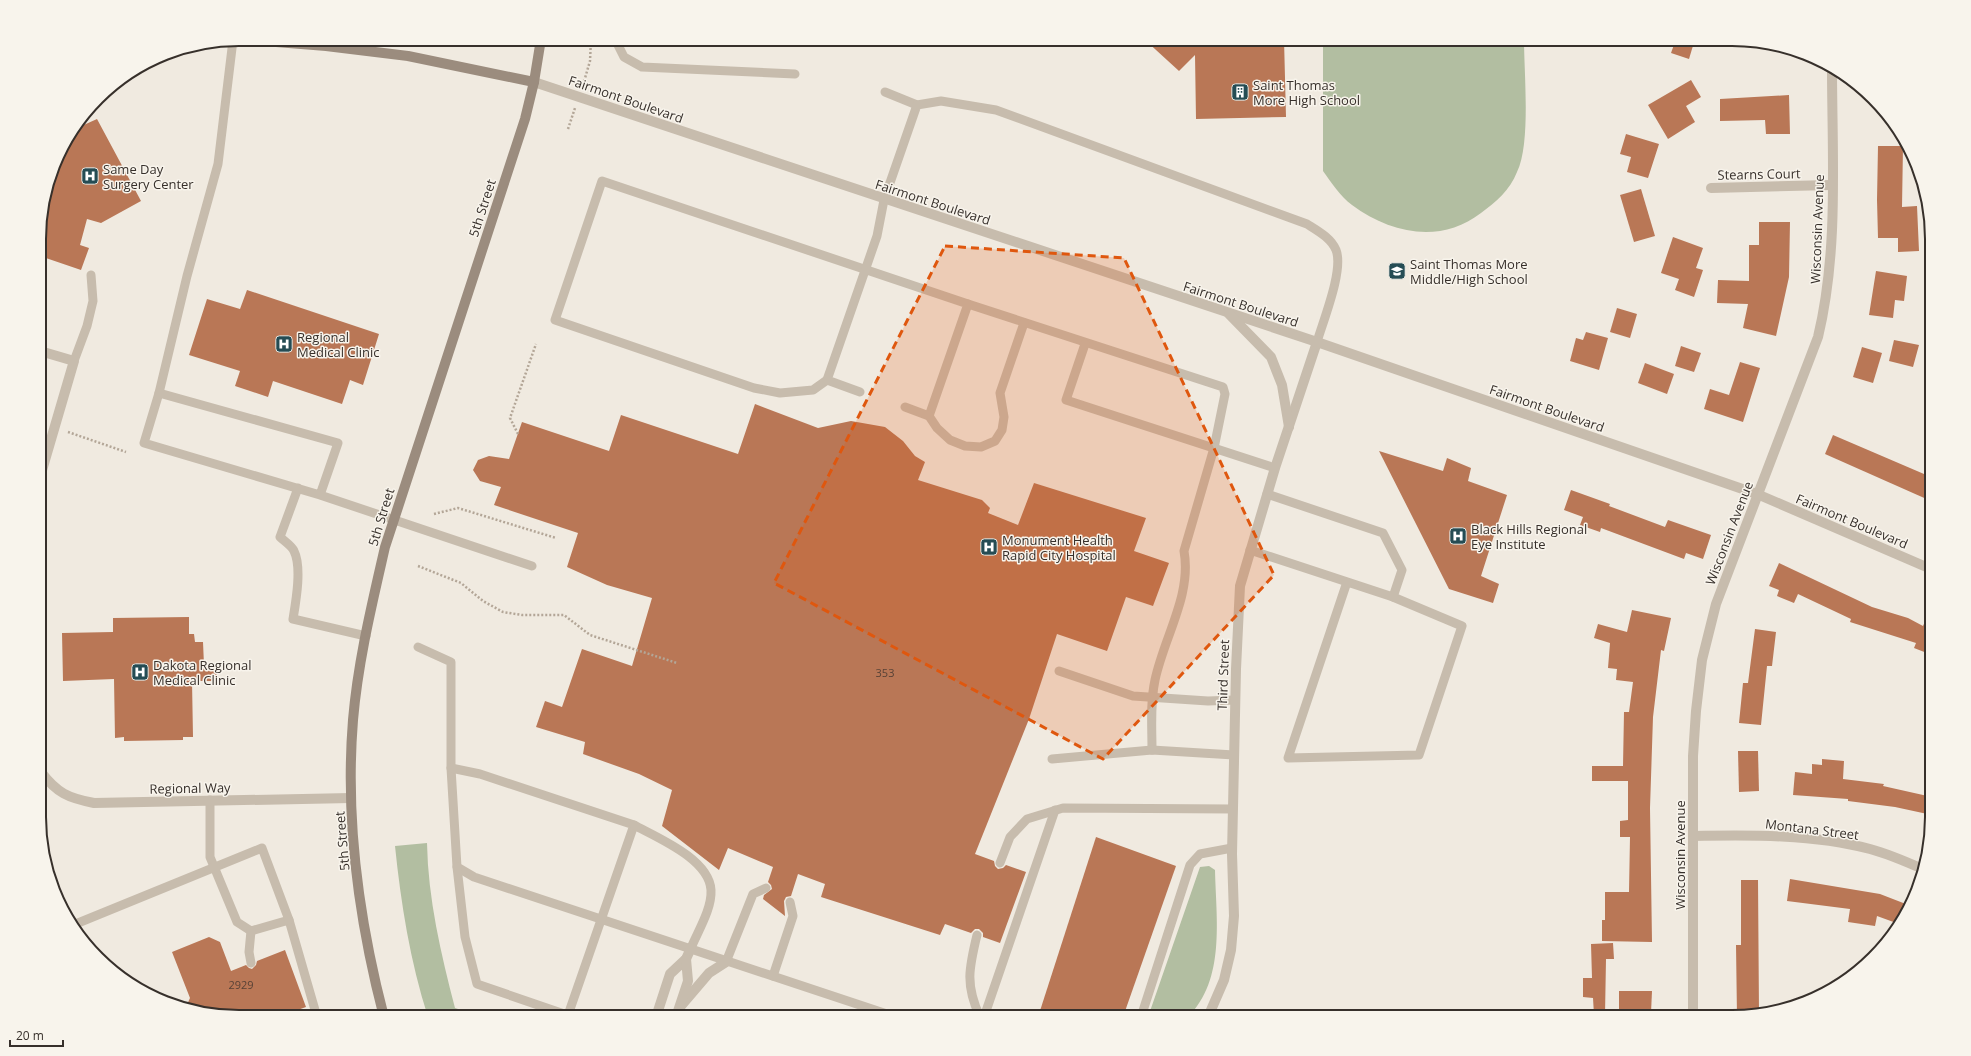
<svg xmlns="http://www.w3.org/2000/svg" width="1971" height="1056" font-family="'Open Sans',sans-serif">
	<rect width="100%" height="100%" fill="#f0eae0"/>
	<!-- green -->
	<g fill="#b2bea1">
		<path d="M1323,39H1524C1524,73 1531,143 1517,172C1510,190 1496,202 1481,213C1441,244 1391,234 1352,205C1340,196 1331,182 1323,171Z"/>
		<path d="M427,843C428,899 441,954 455,1008L483,1017H428C410,961 401,904 395,846Z"/>
		<path d="M1209,866L1215,870C1216,919 1226,979 1188,1017H1148L1200,867Z"/>
	</g>
	<!-- building -->
	<g fill="#b97756">
		<polygon points="1144,39 1284,39 1286,117 1196,119 1195,55 1179,71"/>
		<polygon points="1676,39 1695,39 1689,59 1671,53"/>
		<polygon points="1691,80 1701,97 1686,106 1695,122 1668,139 1648,105"/>
		<polygon points="1789,95 1790,134 1766,134 1765,120 1720,121 1720,99"/>
		<polygon points="97,119 141,201 101,223 87,219 80,245 89,248 81,270 40,256 39,226 60,150 77,128"/>
		<polygon points="1626,134 1659,144 1648,178 1627,172 1631,157 1620,154"/>
		<polygon points="1878,146 1903,146 1902,207 1917,206 1919,251 1898,252 1898,238 1878,238 1877,200"/>
		<polygon points="1641,189 1655,236 1634,242 1620,195"/>
		<polygon points="1759,222 1790,222 1789,277 1776,336 1743,328 1748,304 1717,303 1718,280 1749,281 1749,245 1759,245"/>
		<polygon points="1673,237 1703,248 1696,268 1703,270 1694,297 1675,290 1679,279 1661,273"/>
		<polygon points="1876,271 1907,276 1904,301 1895,300 1893,318 1869,315"/>
		<polygon points="247,290 379,334 363,385 350,380 342,404 273,381 268,397 235,386 240,371 189,355 207,299 240,309"/>
		<polygon points="1617,308 1637,314 1630,338 1610,332"/>
		<polygon points="1586,332 1608,338 1599,370 1570,361 1576,338 1583,340"/>
		<polygon points="1894,340 1919,345 1913,367 1889,361"/>
		<polygon points="1681,346 1701,353 1694,372 1675,366"/>
		<polygon points="1862,347 1882,353 1873,383 1853,377"/>
		<polygon points="1740,362 1760,368 1743,422 1704,409 1710,389 1729,395"/>
		<polygon points="1645,363 1674,374 1667,394 1638,383"/>
		<polygon points="755,404 818,428 851,421 885,427 903,441 915,456 925,462 918,480 982,500 990,508 988,513 1018,525 1034,483 1146,518 1134,551 1169,563 1153,606 1126,597 1107,651 1057,634 1029,719 975,854 994,861 995,866 998,869 1003,868 1006,865 1026,872 1000,943 983,937 983,933 979,929 975,929 971,933 945,924 940,935 821,897 825,884 798,874 791,896 786,897 784,901 785,916 763,899 764,895 772,889 771,885 768,882 773,867 728,848 719,870 662,826 672,790 639,774 583,754 585,742 536,727 545,701 562,707 582,649 632,666 652,598 607,585 567,567 578,533 494,505 501,487 480,481 473,470 478,460 489,456 509,459 522,422 609,451 621,415 738,454"/>
		<polygon points="1833,435 1931,477 1931,501 1825,454"/>
		<polygon points="1379,451 1443,471 1447,458 1471,468 1468,481 1507,495 1481,576 1499,584 1493,603 1449,589"/>
		<polygon points="1571,490 1610,504 1609,506 1665,527 1668,520 1711,535 1703,559 1686,553 1684,559 1601,528 1600,532 1580,525 1583,517 1564,510"/>
		<polygon points="1779,563 1872,607 1908,618 1923,626 1931,608 1932,655 1914,648 1916,643 1850,622 1851,619 1798,594 1794,603 1777,596 1779,590 1769,586"/>
		<polygon points="1632,610 1671,618 1664,651 1661,650 1653,717 1650,808 1652,942 1602,941 1602,920 1605,920 1605,892 1629,892 1630,837 1620,837 1620,821 1628,820 1628,781 1592,781 1592,766 1623,766 1624,712 1629,712 1633,682 1616,680 1617,669 1608,668 1610,643 1594,638 1598,624 1627,632"/>
		<polygon points="189,617 189,634 194,634 195,642 203,642 204,665 217,665 217,681 192,681 193,737 183,737 183,740 124,741 124,737 115,738 114,679 63,681 62,633 113,632 113,618"/>
		<polygon points="1755,629 1776,632 1772,666 1767,666 1761,725 1739,723 1743,683 1748,683"/>
		<polygon points="1738,751 1758,751 1759,791 1739,792"/>
		<polygon points="1822,759 1844,761 1843,779 1884,784 1883,786 1932,797 1932,815 1895,807 1848,801 1848,799 1793,795 1795,772 1812,774 1812,764 1822,765"/>
		<polygon points="1096,837 1176,866 1123,1017 1038,1017"/>
		<polygon points="1790,879 1880,894 1911,906 1899,924 1877,916 1875,926 1848,922 1850,909 1787,901"/>
		<polygon points="1741,880 1758,880 1759,1014 1737,1017 1736,945 1741,945"/>
		<polygon points="209,937 220,942 231,971 246,965 249,968 252,969 256,965 257,961 285,950 306,1007 278,1017 239,1017 185,1009 190,998 172,952"/>
		<polygon points="1613,943 1614,959 1606,959 1605,1015 1594,1015 1593,998 1583,997 1583,978 1592,978 1591,944"/>
		<polygon points="1619,991 1652,991 1651,1013 1619,1012"/>
	</g>
	<g fill="none" stroke-linecap="round" stroke-linejoin="round">
		<!-- path -->
		<g stroke="#b3a697" stroke-width="2.5" stroke-dasharray="2 2" stroke-linecap="butt">
			<polyline points="583,85 590,61 591,39"/>
			<polyline points="568,129 575,108"/>
			<polyline points="68,432 126,452"/>
			<polyline points="518,434 510,418 536,344"/>
			<polyline points="434,514 458,508 556,538"/>
			<polyline points="418,566 461,583 483,601 503,612 522,615 564,615 590,635 677,663"/>
		</g>
		<!-- service -->
		<g stroke="#c7bcad" stroke-width="9">
			<polyline points="615,39 624,57 642,67 795,74"/>
			<polyline points="885,92 917,105"/>
			<path d="M968,304L1223,387L1225,394L1214,448L1184,551C1192,595 1164,637 1155,680C1150,703 1152,727 1152,750"/>
			<polyline points="1085,344 1066,400 1275,468"/>
			<polyline points="74,361 87,326 93,301 91,275"/>
			<polyline points="827,380 813,390 780,393 754,388 555,320 602,181 968,304 929,416"/>
			<path d="M860,392L827,380L877,236L884,200L917,105L941,101L996,110L1307,224C1318,231 1331,238 1336,250C1344,270 1323,321 1317,342"/>
			<polyline points="159,393 187,276 218,164 233,40"/>
			<polyline points="905,407 929,416 937,428 950,440 965,446 981,447 995,441 1002,430 1004,417 1000,393 1024,323"/>
			<path d="M298,488L280,537C284,541 292,546 294,551C302,567 296,601 293,619L366,636"/>
			<polyline points="1267,494 1383,533 1402,570 1393,597"/>
			<polyline points="320,495 338,443 159,393 144,443 320,495 532,566"/>
			<polyline points="1250,550 1393,597 1462,626 1419,755 1288,758 1347,582"/>
			<polyline points="418,647 451,662 451,768 457,867 474,877 896,1017"/>
			<polyline points="1059,671 1133,696 1208,701 1235,700"/>
			<polyline points="1052,759 1152,750 1234,755"/>
			<polyline points="451,768 480,774 634,825 568,1015"/>
			<polyline points="210,800 210,857 237,922 251,931 289,920 317,1017"/>
			<path d="M634,825C658,838 709,859 711,890C712,909 698,931 691,948"/>
			<polyline points="1000,863 1010,837 1027,819 1063,808 1233,809"/>
			<polyline points="457,867 465,937 477,984 573,1017"/>
			<polyline points="78,923 262,848 289,920"/>
			<polyline points="251,931 249,952 251,963"/>
			<path d="M977,935C969,968 965,985 980,1017"/>
			<polyline points="726,962 753,894 766,888"/>
			<polyline points="773,976 793,916 790,902"/>
			<polyline points="984,1017 1055,810"/>
			<polyline points="1141,1017 1190,865 1200,854 1232,848"/>
		</g>
		<!-- minor -->
		<g stroke="#c7bcad" stroke-width="10">
			<polyline points="1711,188 1832,185"/>
			<polyline points="40,351 74,361 40,477"/>
			<path d="M41,772C57,793 68,798 94,803L351,798"/>
			<path d="M1693,836C1750,835 1814,834 1870,849C1889,854 1907,862 1925,870"/>
			<polyline points="680,1007 709,973 726,962"/>
			<polyline points="656,1017 670,974 686,959 691,948"/>
			<polyline points="676,1017 688,981 686,959"/>
			<polyline points="1208,1017 1224,980 1231,950 1234,916 1232,854 1236,669 1240,586 1275,468 1317,342"/>
			<path d="M1693,1017V756L1696,711L1702,660L1716,604L1818,337C1839,250 1832,156 1832,67"/>
		</g>
		<!-- tertiary -->
		<g stroke="#c7bcad" stroke-width="10">
			<polyline points="534,82 1317,342 1757,494 1931,569"/>
			<polyline points="1229,314 1271,357 1282,385 1289,427"/>
		</g>
		<!-- secondary -->
		<g stroke="#9b8c7e" stroke-width="10">
			<polyline points="238,39 326,46 408,56 534,82"/>
			<path d="M384,1017C359,921 345,819 353,720C358,661 372,604 385,547L525,119L534,82L541,39"/>
		</g>
	</g>
	<!-- marked area -->
	<path fill="#df570e" fill-opacity="0.2" stroke="#df570e" stroke-width="3" stroke-dasharray="8 5" stroke-linejoin="round" d="M945,246L1124,258L1274,575L1103,759L774,583Z"/>
	<!-- icons -->
	<defs>
		<symbol id="building-square" viewBox="-11 -11 22 22"><rect x="-9" y="-9" width="18" height="18" rx="4" fill="#254c54" stroke="#f8f4ec"/><path d="M-4-6H4V6H1V3H-1V6H-4ZM-2.5-4.3h1.7v1.8h-1.7ZM.8-4.3h1.7v1.8H.8ZM-2.5-1h1.7V.8h-1.7ZM.8-1h1.7V.8H.8Z" fill="#fff"/></symbol>
		<symbol id="hospital-square" viewBox="-11 -11 22 22"><rect x="-9" y="-9" width="18" height="18" rx="4" fill="#254c54" stroke="#f8f4ec"/><path d="M-5-5h3v3.5h4V-5h3V5h-3V1.5h-4V5h-3Z" fill="#fff"/></symbol>
		<symbol id="school-square" viewBox="-11 -11 22 22"><rect x="-9" y="-9" width="18" height="18" rx="4" fill="#254c54" stroke="#f8f4ec"/><path d="M0-5L7-2L0 1L-7-2ZM-4 1L0 2.5L4 1V4Q0 6-4 4Z" fill="#fff"/></symbol>
	</defs>
	<g fill-rule="evenodd">
		<use href="#building-square" x="1230" y="82" width="20" height="20"/>
		<use href="#hospital-square" x="80" y="166" width="20" height="20"/>
		<use href="#school-square" x="1387" y="261" width="20" height="20"/>
		<use href="#hospital-square" x="274" y="334" width="20" height="20"/>
		<use href="#hospital-square" x="1448" y="526" width="20" height="20"/>
		<use href="#hospital-square" x="979" y="537" width="20" height="20"/>
		<use href="#hospital-square" x="130" y="662" width="20" height="20"/>
	</g>
	<g text-anchor="middle" stroke-width="3" stroke-linejoin="round" paint-order="stroke">
		<!-- number labels -->
		<g font-size="11" fill="#584236">
			<text x="885" y="677">353</text>
			<text x="241" y="989">2929</text>
		</g>
		<!-- poi labels -->
		<g font-size="13" fill="#37302b" stroke="#f8f4ec" text-anchor="start">
			<text x="1253" y="90">Saint Thomas<tspan x="1253" dy="15">More High School</tspan></text>
			<text x="103" y="174">Same Day<tspan x="103" dy="15">Surgery Center</tspan></text>
			<text x="1410" y="269">Saint Thomas More<tspan x="1410" dy="15">Middle/High School</tspan></text>
			<text x="297" y="342">Regional<tspan x="297" dy="15">Medical Clinic</tspan></text>
			<text x="1471" y="534">Black Hills Regional<tspan x="1471" dy="15">Eye Institute</tspan></text>
			<text x="1002" y="545">Monument Health<tspan x="1002" dy="15">Rapid City Hospital</tspan></text>
			<text x="153" y="670">Dakota Regional<tspan x="153" dy="15">Medical Clinic</tspan></text>
		</g>
		<!-- street labels -->
		<g font-size="13" fill="#37302b" stroke="#f8f4ec">
			<text transform="translate(626 99) rotate(19)" y="5">Fairmont Boulevard</text>
			<text transform="translate(1759 174) rotate(-1)" y="5">Stearns Court</text>
			<text transform="translate(933 202) rotate(18)" y="5">Fairmont Boulevard</text>
			<text transform="translate(482 208) rotate(-72)" y="5">5th Street</text>
			<text transform="translate(1817 229) rotate(-88)" y="5">Wisconsin Avenue</text>
			<text transform="translate(1241 304) rotate(18)" y="5">Fairmont Boulevard</text>
			<text transform="translate(1547 408) rotate(19)" y="5">Fairmont Boulevard</text>
			<text transform="translate(381 517) rotate(-73)" y="5">5th Street</text>
			<text transform="translate(1852 521) rotate(23)" y="5">Fairmont Boulevard</text>
			<text transform="translate(1729 533) rotate(-69)" y="5">Wisconsin Avenue</text>
			<text transform="translate(1223 675) rotate(-88)" y="5">Third Street</text>
			<text transform="translate(190 788) rotate(-1)" y="5">Regional Way</text>
			<text transform="translate(1812 829) rotate(7)" y="5">Montana Street</text>
			<text transform="translate(342 841) rotate(-95)" y="5">5th Street</text>
			<text transform="translate(1680 855) rotate(-90)" y="5">Wisconsin Avenue</text>
		</g>
	</g>
	<!-- crop -->
	<path d="M0 0H1971V1056H0ZM239 46H1732A193 193 0 0 1 1925 239V817A193 193 0 0 1 1732 1010H239A193 193 0 0 1 46 817V239A193 193 0 0 1 239 46Z" fill="#f8f4ec" fill-rule="evenodd"/>
	<path fill="none" stroke="#37302b" stroke-width="2" d="M239 46H1732A193 193 0 0 1 1925 239V817A193 193 0 0 1 1732 1010H239A193 193 0 0 1 46 817V239A193 193 0 0 1 239 46Z"/>
	<!-- scale -->
	<path d="M10 1040v6h53v-6" fill="none" stroke="#37302b" stroke-width="2"/>
	<text x="16" y="1040" font-size="12" fill="#37302b" stroke="#f8f4ec" stroke-width="3" paint-order="stroke">20 m</text>
</svg>
